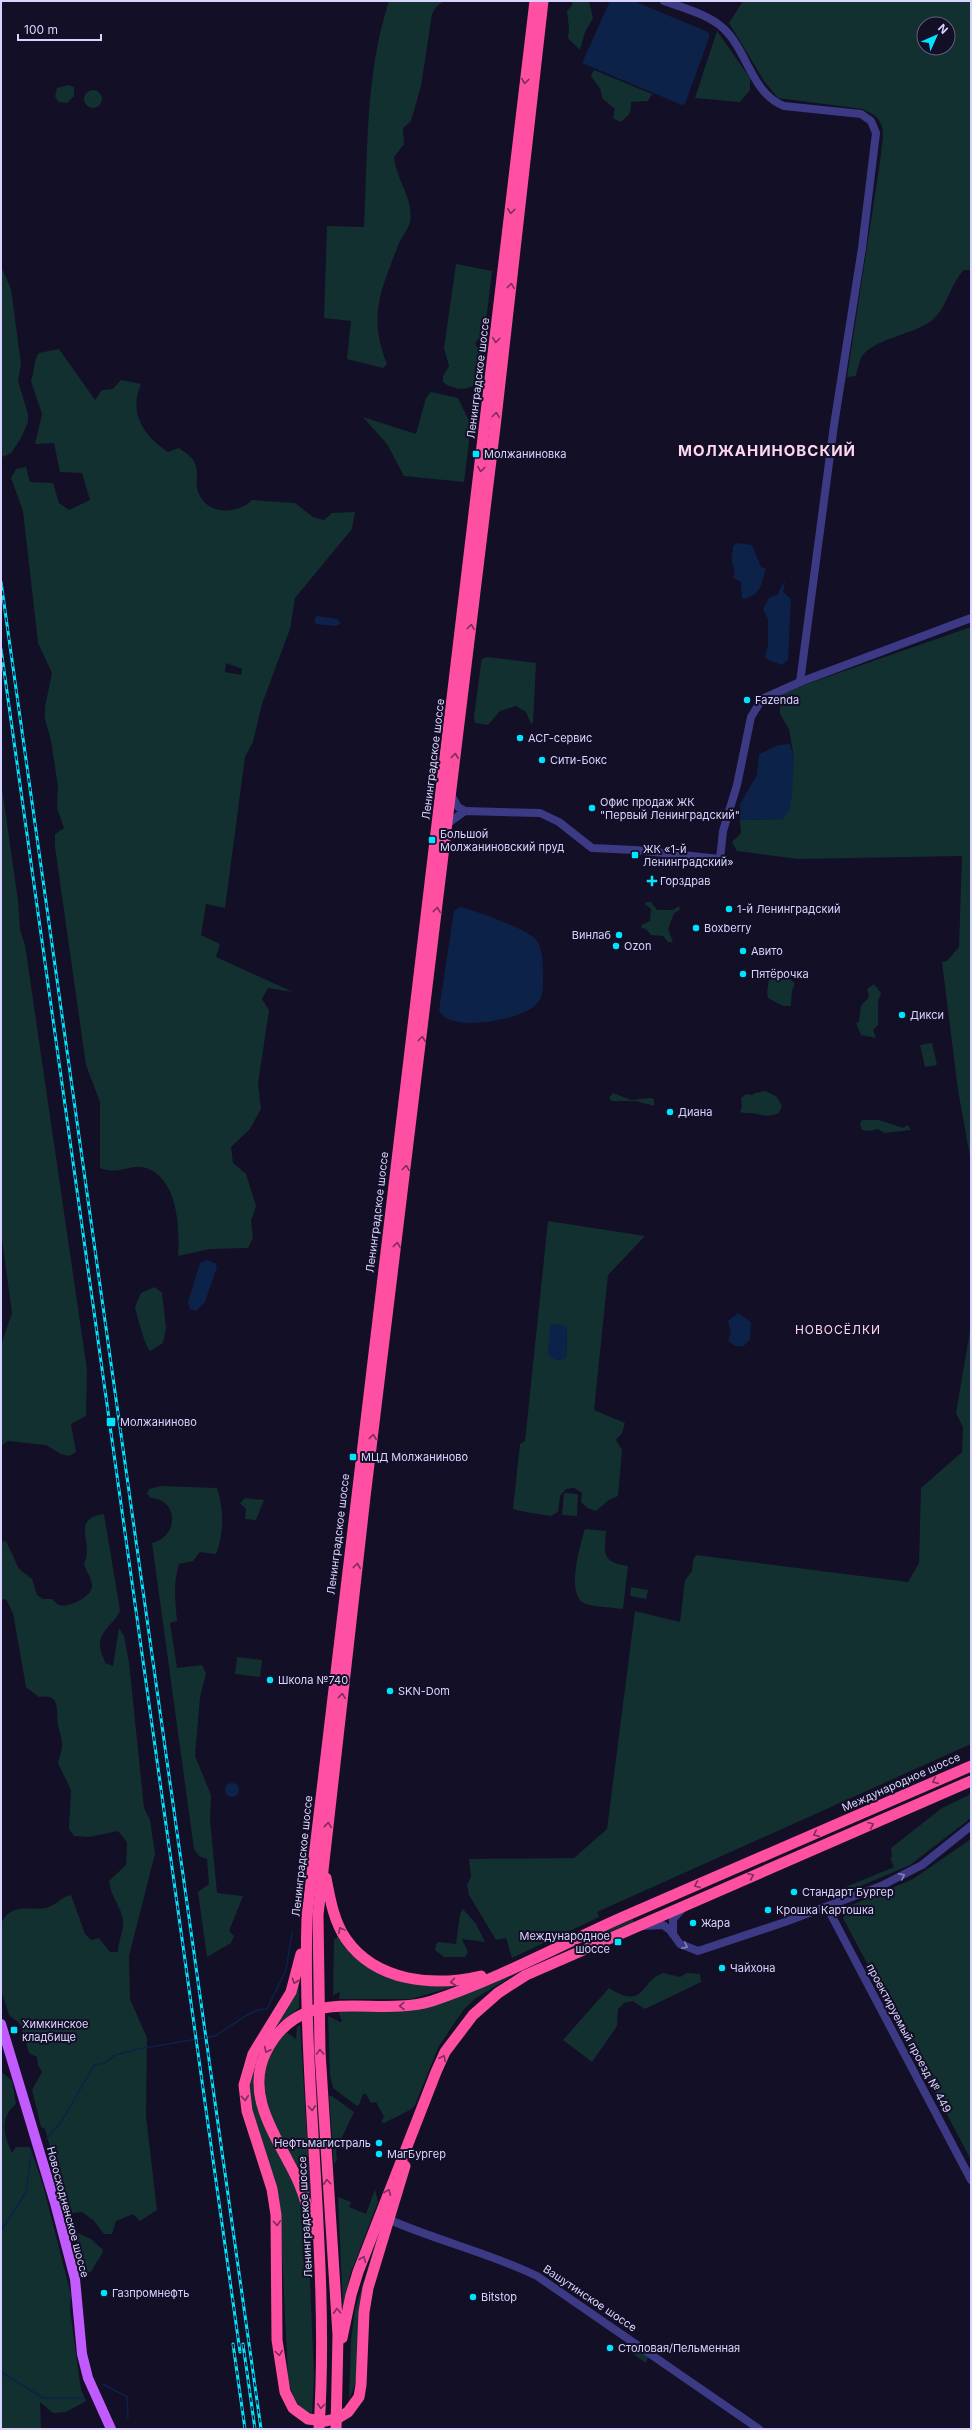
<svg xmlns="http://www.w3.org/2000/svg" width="972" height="2430" font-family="Inter,sans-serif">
	<rect width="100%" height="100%" fill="#130f26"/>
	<!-- green -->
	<g fill="#12302f" fill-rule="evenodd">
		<path d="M389,1H444L436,7L432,14L421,86L411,121L403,128L404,144L394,157C396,179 414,199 410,222C408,230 402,236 399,243C382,289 367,314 387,364L383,368L347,359L351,321L324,318L327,226L364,227C368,151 365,74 389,1Z"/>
		<polygon points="572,1 589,1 593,18 585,32 580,50 568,38 569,29 567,11 572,5"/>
		<path d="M743,1H971V270H964C950,284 947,309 931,321C913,335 871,339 861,358C859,364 857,370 856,376L847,377L880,162C882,136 891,120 862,109L778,98L764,81L729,23ZM924,24H948V48H924Z"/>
		<polygon points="717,31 750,78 750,90 740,102 695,98"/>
		<path d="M594,70L652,94L648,101L631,102C632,112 629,116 620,122L613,118L615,109L602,98C602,85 594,84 591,75Z"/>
		<polygon points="69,85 74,87 74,96 67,103 59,102 55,97 57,88"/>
		<circle cx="93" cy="99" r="9"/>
		<path d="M456,264L492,271L484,338L478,339L475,344L482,353L480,364L475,367L477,384C466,391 453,390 443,382V376L449,366L444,348Z"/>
		<polygon points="1,266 11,289 21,364 18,381 28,414 28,422 21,438 11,453 3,457 1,452"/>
		<path d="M59,349L95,400L102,390L113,389L121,380L141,384C128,413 144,436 168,452L179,448C186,453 194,458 196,466C198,473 196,481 197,488C203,515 236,516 252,500L295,503L313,517L324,520L332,513L355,512L352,529L295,598L290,629L262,704L253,742L245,757L225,908L206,904L201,935L220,944L216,957L293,992L268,988L262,999L269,1010L258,1084L261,1109L250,1129L231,1147L233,1163L246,1174L256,1206L251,1221L253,1238L248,1248L210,1249L178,1256C180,1228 178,1174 142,1167C129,1165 117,1175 100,1168V1102L86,1065L55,847V834L64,828L57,808L58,786L51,741L45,719V707L52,673L38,643L23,511L11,478L16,469L26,467L30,482L53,483L59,503L69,510L90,500L82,473L60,472L54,443L35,444L42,414L31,381C35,371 33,361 39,353ZM226,663L242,669L241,675L225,672Z"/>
		<polygon points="431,392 458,398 471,425 464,482 404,476 387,444 363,417 416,434 426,398"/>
		<polygon points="971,627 971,1162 958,1090 942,962 947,961 959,947 962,856 797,859 737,851 732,842 741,833 740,820 783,819 794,758 789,729 780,714 780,703 777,698 781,693"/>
		<polygon points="487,657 536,663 533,722 531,724 526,712 516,706 500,711 488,725 475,723 474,717 481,663 482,659"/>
		<polygon points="1,781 18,901 20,930 25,945 87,1370 86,1416 71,1424 76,1452 69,1456 61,1454 46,1445 8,1441 1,1446 1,1345 12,1313 1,1232"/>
		<polygon points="646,902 651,902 657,910 673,910 679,906 680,910 674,913 668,929 673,942 668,942 663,936 651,935 646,929 641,928 642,925 650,921 651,909 645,904"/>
		<polygon points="784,975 795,983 792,991 791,1006 783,1006 768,998 767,992 769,980"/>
		<polygon points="874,984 881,993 878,1001 878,1025 873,1030 876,1038 861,1035 856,1023 859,1022 861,1006 869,997 867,989"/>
		<polygon points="932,1043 937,1065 925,1067 920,1045"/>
		<path d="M766,1091L777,1097L782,1106L779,1113C769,1117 766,1116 757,1114C751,1112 746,1114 740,1112L742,1107L741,1098L746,1094L752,1095L755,1093Z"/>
		<polygon points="613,1093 631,1100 650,1098 654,1099 654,1106 636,1101 612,1101 609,1098"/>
		<polygon points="862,1120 879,1120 903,1128 908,1125 911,1130 885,1133 878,1129 870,1131 862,1130 860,1124"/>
		<path d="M548,1221L645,1236L608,1275L594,1410L625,1423L622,1433L616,1440L622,1450L618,1496L609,1500L596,1511L588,1508L581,1502L582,1493L574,1488L566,1489L560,1496L558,1512L551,1516C544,1515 517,1511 513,1509L520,1444L525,1441ZM557,1324L565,1327L567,1330L566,1358Z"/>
		<path d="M155,1287L162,1293L166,1328L163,1343L150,1351C145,1347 137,1315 135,1307L141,1293Z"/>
		<polygon points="971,1325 971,1744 597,1912 599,1917 512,1958 506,1938 496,1940 469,1895 467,1885 471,1877 469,1859 574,1858 607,1829 635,1611 680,1622 685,1580 692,1571 693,1560 696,1555 908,1582 919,1563 921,1488 962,1452 963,1427 956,1413"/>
		<path d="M161,1486L217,1488C224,1508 224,1534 216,1554L200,1552L193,1561L179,1564C173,1583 175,1601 177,1621L170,1623L177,1668L202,1665L206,1674L200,1697L195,1756L211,1795L210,1820L217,1893L243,1896L229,1931L234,1936L231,1943L207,1957L198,1892L209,1884L207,1859L199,1856L194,1849L152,1543C180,1536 178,1499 151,1498L147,1494L149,1489Z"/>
		<polygon points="564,1493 578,1494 577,1516 562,1515"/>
		<polygon points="245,1498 264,1500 256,1520 245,1519 246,1509 240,1503"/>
		<path d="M104,1514L120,1610C116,1623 100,1629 100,1645C100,1651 104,1658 105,1663L113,1666L119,1628L124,1636L129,1662L144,1808L150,1820L155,1854L129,1956L130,1999L147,2038L146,2116L157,2210L140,2221L133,2214L116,2221L112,2234H104L94,2221L82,2212L72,2213L64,2198L45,2129L41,2127L32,2090L42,2072L38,2065L37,2057L29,2053L20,2024L9,2015L1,1990V1923C14,1900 30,1913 49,1907C57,1904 63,1896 71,1895L85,1934L91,1940L99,1938L110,1952H118C118,1941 124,1931 123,1920C121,1906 111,1898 109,1881L126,1865L127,1842L118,1831L89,1837L74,1836L69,1829L71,1790L58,1763C59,1758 61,1753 62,1748C63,1740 59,1731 58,1724C56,1709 61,1694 39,1697L26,1687L13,1613L6,1599L1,1600V1542L6,1541L19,1569L32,1579L37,1595L43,1599H52C54,1601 57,1604 59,1605C69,1608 91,1597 92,1587C93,1579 85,1571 84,1563C95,1543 69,1519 104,1514Z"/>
		<path d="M585,1529L606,1531C604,1553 602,1563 628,1566L623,1609C612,1607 598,1608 586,1604C565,1597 580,1544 585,1529Z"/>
		<polygon points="631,1587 648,1590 646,1599 630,1596"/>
		<polygon points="237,1657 262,1660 260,1677 235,1674"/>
		<polygon points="971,1794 971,1818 910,1865 842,1894 841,1892 841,1889 894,1867 890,1858 892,1857 891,1848 942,1808"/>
		<polygon points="971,1839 971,2160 843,1918 847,1907 913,1879"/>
		<polygon points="463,1909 476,1924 485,1942 462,1939 468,1952 465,1957 444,1957 435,1950 436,1944 439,1942 456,1944 460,1914"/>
		<polygon points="633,1919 634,1922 565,1950 565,1948"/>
		<path d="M337,1937H341C384,1969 399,1990 456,1986L411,1999H339L340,1992L333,1995L334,1940Z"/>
		<polygon points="520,1971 476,1998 464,2009 439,2046 415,2105 410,2110 384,2123 381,2122 384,2117 376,2102 371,2103 366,2094 363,2094 359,2105 357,2106 333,2088 330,2075 328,2016 340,2022 342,2021 338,2011 413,2010 428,2007"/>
		<path d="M663,1973L680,1977L687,1973L700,1974L701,1982L645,2009L633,2001L624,2003L618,2009L617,2026L592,2062L563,2040L609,1988C645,2011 640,1981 663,1973Z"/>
		<polygon points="299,1984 299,2008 273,2028 285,2012"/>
		<path d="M300,2025L311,2201C294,2165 250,2098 269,2058C273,2049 280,2040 286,2032L296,2039L297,2027Z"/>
		<path d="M260,2049L253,2084L258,2111L296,2188L304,2210L308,2230L314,2377L312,2415C295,2408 291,2392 288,2376L280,2213L252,2114L248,2088Z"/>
		<path d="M2,2072L12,2081L16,2104C0,2116 3,2135 12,2153L16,2147H30L43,2185L71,2295L70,2310L81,2390L86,2401L66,2412L53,2413L40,2402L41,2429H1Z"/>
		<polygon points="329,2096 332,2096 354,2112 336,2150 337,2160 334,2164"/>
		<polygon points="375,2189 378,2202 350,2275 343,2309 338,2197 351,2202 349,2207 366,2214"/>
		<path d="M75,2232L91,2239L103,2250C101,2259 95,2262 92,2271L83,2274Z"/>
		<polygon points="377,2238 380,2239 355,2384 349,2401 351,2340 355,2310"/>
		<polygon points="633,2348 648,2357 646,2363 630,2352"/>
	</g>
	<!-- water -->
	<g fill="#0c2248">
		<polygon points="610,1 634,1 708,32 710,35 685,104 682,105 582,63"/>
		<path d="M737,543L752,545L761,567L766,569C761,583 762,594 745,599L742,598L741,582L733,578C736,571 734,568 732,562C731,559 733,550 733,546Z"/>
		<polygon points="784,582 785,582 783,592 791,599 788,660 782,665 768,660 765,656 768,646 768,620 763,609 769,598 777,595"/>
		<polygon points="317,616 337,619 341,623 336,626 316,624 314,620"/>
		<polygon points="790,744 794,758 792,795 790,809 783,819 740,820 740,804 757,775 759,754 779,745"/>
		<path d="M460,907C474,910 530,930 537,941C543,950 543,966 543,977C543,987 544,997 536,1005C521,1020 447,1034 439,1010L454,911Z"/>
		<polygon points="206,1260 215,1263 217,1267 205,1302 196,1311 190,1309 188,1302 200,1263"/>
		<polygon points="738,1313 751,1322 750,1339 744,1346 735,1346 728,1341 731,1333 728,1321"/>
		<path d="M553,1323L565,1327L567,1330L566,1358C559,1362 552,1360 548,1354L550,1326Z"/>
		<circle cx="232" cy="1790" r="7"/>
	</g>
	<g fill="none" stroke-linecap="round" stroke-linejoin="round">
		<!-- stream -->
		<g stroke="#0c2248" stroke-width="1.5">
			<polyline points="46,2139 62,2121 94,2065 105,2063 115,2055 138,2049 215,2036 247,2015 258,2010 267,2009 286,1970 292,1933"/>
			<polyline points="1,2231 26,2192 31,2154"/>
			<polyline points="1,2372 43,2398 83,2398"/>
			<polyline points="103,2384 127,2397 128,2418"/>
		</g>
		<!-- minor -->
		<g stroke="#3d3a85" stroke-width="8">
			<path d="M664,1C683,8 708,14 723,28C748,51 751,93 784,106L861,114L871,121L876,133L862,248L834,425L800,682"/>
			<polyline points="451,795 458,807 465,811"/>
			<polyline points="447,824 465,811 540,813 559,822 592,848 635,850 720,859 723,831 737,785 751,717 762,699 800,682 971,618"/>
			<polyline points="827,1907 971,2180"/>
			<polyline points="643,1926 663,1925 670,1930 680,1944 698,1951 785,1922 881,1886 922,1865 971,1826"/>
			<polyline points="673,1934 673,1919 683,1908"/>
			<path d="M390,2220C438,2241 490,2253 537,2276L759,2429"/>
		</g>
		<!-- major -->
		<polyline stroke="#c25bff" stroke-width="10" points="1,2024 55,2203 75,2279 82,2354 88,2378 111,2429"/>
		<!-- highway -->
		<g stroke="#ff4fa3" stroke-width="11">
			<path d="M326,1878C330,1899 334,1922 346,1939C376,1982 434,1987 481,1976"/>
			<polyline points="301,1954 291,1992 253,2054 244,2085 247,2111 272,2189 276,2215 277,2340 285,2392 293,2408 308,2419 326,2421 338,2418 348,2412 359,2397 361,2385 364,2312 368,2288 405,2166"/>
			<path d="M313,2234C310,2217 306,2199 299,2183C281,2142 243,2098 266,2052C302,1980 373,2019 432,2001C498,1979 560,1945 623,1917C739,1866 855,1817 971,1766"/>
			<polyline points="342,2338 351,2295 358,2272 436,2072 445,2052 473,2015 498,1993 526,1975 971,1781"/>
			<path d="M319,2429C330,2258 302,2087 307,1916L535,1"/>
			<polyline points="336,2429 338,2335 320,2052 318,1915 365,1497 495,427 543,1"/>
		</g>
		<defs>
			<g id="rail">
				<polyline points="1,582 261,2429"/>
				<polyline points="1,649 240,2352"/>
				<polyline points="233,2344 245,2429"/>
				<polyline points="243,2344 255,2429"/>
			</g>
		</defs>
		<!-- rail casing -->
		<use href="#rail" stroke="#00e5ff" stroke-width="3"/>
		<!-- rail -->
		<use href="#rail" stroke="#130f26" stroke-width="1.5" stroke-dasharray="4.5" stroke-linecap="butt"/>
	</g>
	<!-- one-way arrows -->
	<defs><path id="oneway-chevron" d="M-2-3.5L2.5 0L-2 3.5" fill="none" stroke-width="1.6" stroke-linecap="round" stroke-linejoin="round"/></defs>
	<g stroke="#7d2c5e">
		<use href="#oneway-chevron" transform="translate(525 81) rotate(97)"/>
		<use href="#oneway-chevron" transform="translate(511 211) rotate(97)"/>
		<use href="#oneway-chevron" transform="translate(511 286) rotate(-83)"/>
		<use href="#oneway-chevron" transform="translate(496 340) rotate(97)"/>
		<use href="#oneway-chevron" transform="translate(496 415) rotate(-83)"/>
		<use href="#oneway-chevron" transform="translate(481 469) rotate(97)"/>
		<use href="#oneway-chevron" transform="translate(471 627) rotate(-83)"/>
		<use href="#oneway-chevron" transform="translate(455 756) rotate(-83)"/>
		<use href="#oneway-chevron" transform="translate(437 910) rotate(-83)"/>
		<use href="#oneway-chevron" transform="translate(422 1039) rotate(-83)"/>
		<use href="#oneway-chevron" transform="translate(406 1168) rotate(-83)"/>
		<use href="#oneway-chevron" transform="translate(397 1245) rotate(-83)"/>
		<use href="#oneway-chevron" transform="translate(373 1437) rotate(-83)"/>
		<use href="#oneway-chevron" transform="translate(357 1566) rotate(-83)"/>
		<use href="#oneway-chevron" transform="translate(342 1696) rotate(-84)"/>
		<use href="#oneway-chevron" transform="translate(935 1781) rotate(156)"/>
		<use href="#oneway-chevron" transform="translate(328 1825) rotate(-84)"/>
		<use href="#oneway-chevron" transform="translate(871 1825) rotate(-23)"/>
		<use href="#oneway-chevron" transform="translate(816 1834) rotate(156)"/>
		<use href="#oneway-chevron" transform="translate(751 1876) rotate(-23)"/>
		<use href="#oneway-chevron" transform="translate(697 1885) rotate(157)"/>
		<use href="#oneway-chevron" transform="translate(341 1930) rotate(-118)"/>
		<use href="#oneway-chevron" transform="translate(295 1981) rotate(109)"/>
		<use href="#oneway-chevron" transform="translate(453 1982) rotate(173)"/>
		<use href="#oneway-chevron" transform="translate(402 2006) rotate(179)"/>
		<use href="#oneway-chevron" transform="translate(267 2050) rotate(117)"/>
		<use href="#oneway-chevron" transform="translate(320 2052) rotate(-92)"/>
		<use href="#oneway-chevron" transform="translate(443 2058) rotate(-63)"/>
		<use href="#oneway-chevron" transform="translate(245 2098) rotate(84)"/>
		<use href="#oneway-chevron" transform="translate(312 2108) rotate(86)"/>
		<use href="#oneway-chevron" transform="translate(327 2182) rotate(-95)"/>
		<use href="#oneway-chevron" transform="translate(388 2192) rotate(-68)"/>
		<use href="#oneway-chevron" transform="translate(277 2223) rotate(86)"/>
		<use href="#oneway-chevron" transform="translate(363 2259) rotate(-68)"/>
		<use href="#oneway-chevron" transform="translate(337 2311) rotate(-93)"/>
		<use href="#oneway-chevron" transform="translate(279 2353) rotate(82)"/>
		<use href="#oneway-chevron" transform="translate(321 2406) rotate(94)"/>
	</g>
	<g stroke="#837fbc">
		<use href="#oneway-chevron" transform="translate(902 1876) rotate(-27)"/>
		<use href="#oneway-chevron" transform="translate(685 1946) rotate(26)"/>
	</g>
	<!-- markers -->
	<g fill="#00e5ff" stroke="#130f26" stroke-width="1.5">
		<rect x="472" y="450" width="8" height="8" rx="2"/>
		<circle cx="747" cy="700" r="4"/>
		<circle cx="520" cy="738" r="4"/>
		<circle cx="542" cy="760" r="4"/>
		<circle cx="592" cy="808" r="4"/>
		<rect x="428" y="836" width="8" height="8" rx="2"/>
		<rect x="631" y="851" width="8" height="8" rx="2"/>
		<path d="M650 875h4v4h4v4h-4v4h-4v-4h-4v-4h4z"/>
		<circle cx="729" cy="909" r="4"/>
		<circle cx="696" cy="928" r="4"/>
		<circle cx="619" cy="935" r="4"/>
		<circle cx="616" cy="946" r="4"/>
		<circle cx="743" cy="951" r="4"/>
		<circle cx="743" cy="974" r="4"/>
		<circle cx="902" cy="1015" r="4"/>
		<circle cx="670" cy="1112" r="4"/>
		<rect x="106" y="1417" width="10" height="10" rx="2"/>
		<rect x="349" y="1453" width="8" height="8" rx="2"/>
		<circle cx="270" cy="1680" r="4"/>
		<circle cx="390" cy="1691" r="4"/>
		<circle cx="794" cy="1892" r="4"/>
		<circle cx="768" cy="1910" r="4"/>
		<circle cx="693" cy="1923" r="4"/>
		<rect x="614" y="1938" width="8" height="8" rx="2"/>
		<circle cx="722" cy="1968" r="4"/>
		<rect x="10" y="2026" width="8" height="8" rx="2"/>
		<circle cx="379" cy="2143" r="4"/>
		<circle cx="379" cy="2154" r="4"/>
		<circle cx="104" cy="2293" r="4"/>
		<circle cx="473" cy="2297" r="4"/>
		<circle cx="610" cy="2348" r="4"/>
	</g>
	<g text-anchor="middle" stroke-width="4" stroke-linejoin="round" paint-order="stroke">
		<!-- street labels -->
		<g font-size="11" fill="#d9d4ff" stroke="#130f26">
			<text transform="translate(478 378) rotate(-83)" y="4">Ленинградское шоссе</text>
			<text transform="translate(433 759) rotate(-83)" y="4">Ленинградское шоссе</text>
			<text transform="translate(377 1212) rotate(-83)" y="4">Ленинградское шоссе</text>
			<text transform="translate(338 1534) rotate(-83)" y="4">Ленинградское шоссе</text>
			<text transform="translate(901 1782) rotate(-24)" y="4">Международное шоссе</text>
			<text transform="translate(302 1856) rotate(-84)" y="4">Ленинградское шоссе</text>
			<text transform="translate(909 2038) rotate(62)" y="4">проектируемый проезд № 449</text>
			<text transform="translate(68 2212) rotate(75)" y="4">Новосходненское шоссе</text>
			<text transform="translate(305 2217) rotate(-93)" y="4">Ленинградское шоссе</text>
			<text transform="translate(590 2298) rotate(34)" y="4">Вашутинское шоссе</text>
		</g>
		<!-- poi labels -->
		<g font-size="11" fill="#d9d4ff" stroke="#130f26" text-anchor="start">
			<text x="484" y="458">Молжаниновка</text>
			<text x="755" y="704">Fazenda</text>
			<text x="528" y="742">АСГ-сервис</text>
			<text x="550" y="764">Сити-Бокс</text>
			<text x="600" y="806">Офис продаж ЖК<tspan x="600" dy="13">"Первый Ленинградский"</tspan></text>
			<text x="440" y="838">Большой<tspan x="440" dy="13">Молжаниновский пруд</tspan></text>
			<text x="643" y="853">ЖК «1-й<tspan x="643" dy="13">Ленинградский»</tspan></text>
			<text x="660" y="885">Горздрав</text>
			<text x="737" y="913">1-й Ленинградский</text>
			<text x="704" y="932">Boxberry</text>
			<text x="611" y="939" text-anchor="end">Винлаб</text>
			<text x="624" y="950">Ozon</text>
			<text x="751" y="955">Авито</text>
			<text x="751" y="978">Пятёрочка</text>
			<text x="910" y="1019">Дикси</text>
			<text x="678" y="1116">Диана</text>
			<text x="120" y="1426">Молжаниново</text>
			<text x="361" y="1461">МЦД Молжаниново</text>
			<text x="278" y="1684">Школа №740</text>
			<text x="398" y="1695">SKN-Dom</text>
			<text x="802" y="1896">Стандарт Бургер</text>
			<text x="776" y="1914">Крошка Картошка</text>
			<text x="701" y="1927">Жара</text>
			<text x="610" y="1940" text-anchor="end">Международное<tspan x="610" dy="13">шоссе</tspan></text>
			<text x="730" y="1972">Чайхона</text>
			<text x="22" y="2028">Химкинское<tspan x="22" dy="13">кладбище</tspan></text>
			<text x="371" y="2147" text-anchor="end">Нефтьмагистраль</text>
			<text x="387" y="2158">МагБургер</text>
			<text x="112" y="2297">Газпромнефть</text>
			<text x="481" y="2301">Bitstop</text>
			<text x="618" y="2352">Столовая/Пельменная</text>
		</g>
		<!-- neighbourhood labels -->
		<g font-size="12" letter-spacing="1" fill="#ffd6f0" stroke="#130f26">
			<text x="838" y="1334">НОВОСЁЛКИ</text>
		</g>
		<!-- district labels -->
		<g font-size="15" font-weight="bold" letter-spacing="1" fill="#ffd6f0" stroke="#130f26">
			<text x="767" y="456">МОЛЖАНИНОВСКИЙ</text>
		</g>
	</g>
	<!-- border -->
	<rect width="972" height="2430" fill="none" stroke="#d9d4ff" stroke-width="4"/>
	<!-- north arrow -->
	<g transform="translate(936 36) rotate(45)"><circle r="19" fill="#130f26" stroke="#625e7d"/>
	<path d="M0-3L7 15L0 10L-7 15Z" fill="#00e5ff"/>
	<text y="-6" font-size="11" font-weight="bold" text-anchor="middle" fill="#d9d4ff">N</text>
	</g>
	<!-- scale -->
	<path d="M18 34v6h83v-6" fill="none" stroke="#d9d4ff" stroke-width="2"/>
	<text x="24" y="34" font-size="12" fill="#d9d4ff" stroke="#130f26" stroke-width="3" paint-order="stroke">100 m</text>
</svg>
